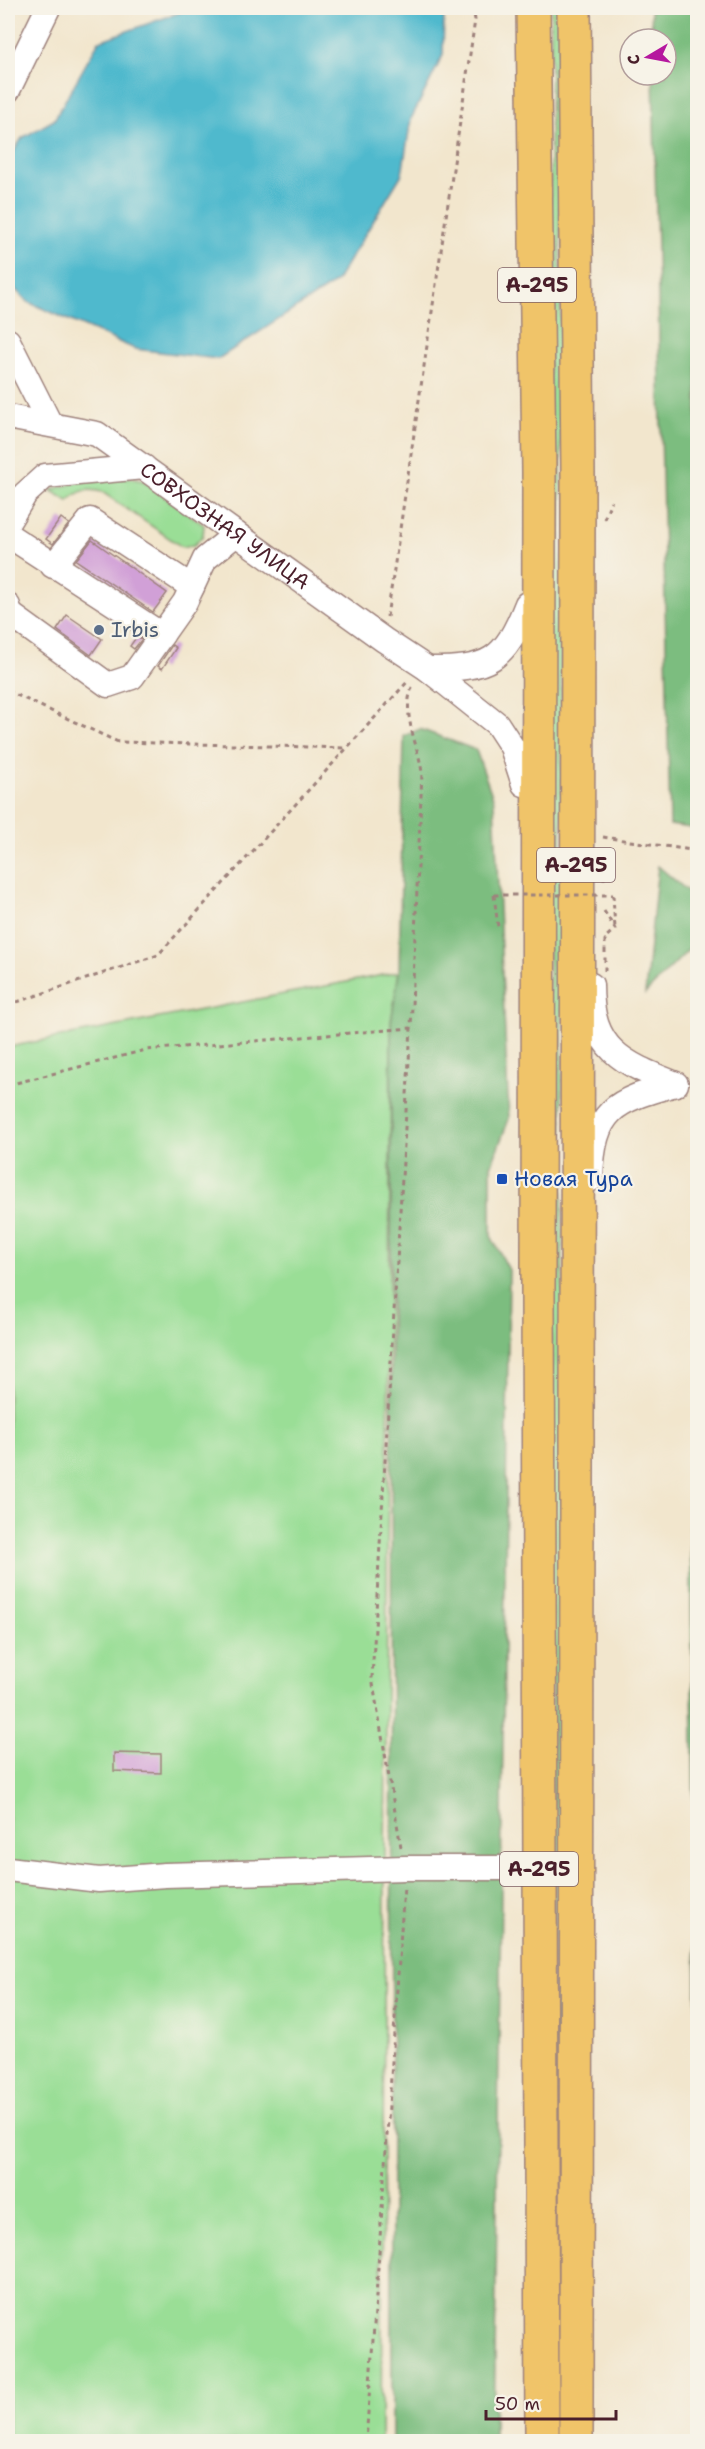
<svg xmlns="http://www.w3.org/2000/svg" width="705" height="2449" font-family="'Shantell Sans',sans-serif">
	<rect width="100%" height="100%" fill="#f7f3e8"/>
	<filter id="ink" filterUnits="userSpaceOnUse"><feTurbulence type="fractalNoise" baseFrequency=".0167" numOctaves="2"/><feDisplacementMap in="SourceGraphic" scale="12" xChannelSelector="R" yChannelSelector="G"/><feConvolveMatrix kernelMatrix="1 2 1 2 8 2 1 2 1" color-interpolation-filters="sRGB"/></filter>
	<filter id="wash" filterUnits="userSpaceOnUse"><feTurbulence type="fractalNoise" baseFrequency=".008" numOctaves="4" result="noise"/><feDisplacementMap in="SourceGraphic" scale="24" xChannelSelector="R" yChannelSelector="G"/><feGaussianBlur stdDeviation="1.35" result="paint"/><feColorMatrix in="noise" values="0 0 0 0 0 0 0 0 0 0 0 0 0 0 0 0 0 1.4 0 .05"/><feComposite in="paint" operator="in"/></filter>
	<g filter="url(#wash)">
		<rect width="100%" height="100%" fill="#f2e6cd"/>
		<!-- green -->
		<g fill="#9ade96" stroke="#727e60" stroke-width="1.5">
			<polygon points="551,8 560,8 565,2442 555,2441 548,691"/>
			<path d="M121,476L144,481L204,525L203,536L194,545L182,547L102,492C87,488 80,490 68,501L50,490L89,479Z"/>
			<polygon points="399,972 391,1022 381,2441 8,2442 8,1047"/>
		</g>
		<!-- forest -->
		<g fill="#7bbd7f" stroke="#626e55" stroke-width="1.5">
			<polygon points="651,8 697,8 697,829 670,825 653,75 666,75 666,39 652,39"/>
			<polygon points="420,729 476,750 494,801 509,1119 491,1166 491,1236 509,1270 494,2441 392,2442 391,1022 399,972 404,736"/>
			<polygon points="658,866 697,899 697,941 645,994"/>
			<polygon points="690,1508 698,1510 697,2076"/>
		</g>
		<!-- water -->
		<polygon fill="#50b9cd" stroke="#4d6c7c" stroke-width="1.5" points="192,8 444,9 443,55 411,119 402,174 336,282 218,359 135,349 28,302 8,282 8,161 22,138 54,120 99,41"/>
		<g id="blocks">
			<!-- building -->
			<g fill="#d1a0d7">
				<polygon points="61,518 69,524 53,544 46,539"/>
				<polygon points="92,540 167,593 153,612 76,560"/>
				<polygon points="67,615 102,639 91,655 57,630"/>
				<polygon points="137,636 142,639 134,649 130,646"/>
				<polygon points="172,645 176,648 162,669 158,666"/>
				<polygon points="114,1753 161,1754 161,1773 114,1771"/>
			</g>
		</g>
	</g>
	<g filter="url(#ink)">
		<use href="#blocks" fill-opacity="0" stroke="#9e827c" stroke-width="1.5"/>
		<g fill="none" stroke-linecap="round" stroke-linejoin="round">
			<defs>
				<g id="minor">
					<polyline points="8,90 48,8"/>
					<polyline points="8,341 50,424"/>
					<path id="s1" d="M8,417L97,434L384,640L428,669L497,724L512,747L524,784"/>
					<polyline points="8,522 25,494 45,476 144,467"/>
					<polyline points="8,535 162,635"/>
					<polyline points="53,566 90,520 192,587"/>
					<polyline points="8,606 10,614 108,685 132,677 185,602 205,559 236,534"/>
					<path d="M428,669C490,669 504,662 527,604"/>
					<path d="M591,985C591,1050 622,1063 676,1084C614,1101 593,1109 591,1179"/>
					<polyline points="8,1869 99,1880 165,1875 405,1868 539,1868"/>
				</g>
				<g id="highway">
					<polyline points="533,8 539,472 538,1297 542,2442"/>
					<polyline points="574,8 578,475 576,2442"/>
				</g>
			</defs>
			<!-- minor casing -->
			<use href="#minor" stroke="#9e827c" stroke-width="27"/>
			<!-- highway casing -->
			<use href="#highway" stroke="#9e827c" stroke-width="36"/>
			<!-- path -->
			<g stroke="#9e827c" stroke-width="3" stroke-dasharray="4.5 4.5" stroke-linecap="butt">
				<polyline points="604,519 611,501"/>
				<polyline points="387,617 475,20 473,8"/>
				<polyline points="8,691 118,742 347,748"/>
				<polyline points="603,837 698,851"/>
				<polyline points="604,857 604,880"/>
				<polyline points="494,895 498,927"/>
				<polyline points="613,895 615,929"/>
				<polyline points="604,911 615,929 605,938 605,971"/>
				<polyline points="8,1005 158,955 409,680"/>
				<path d="M8,1085L146,1050L411,1028L422,773C419,745 399,712 414,683"/>
				<polyline points="401,1847 372,1678 411,1028"/>
				<polyline points="366,2442 404,1887"/>
			</g>
			<!-- minor -->
			<use href="#minor" stroke="#fff" stroke-width="24"/>
			<!-- highway -->
			<use href="#highway" stroke="#f0c469" stroke-width="33"/>
			<!-- path-bridge -->
			<polyline stroke="#9e827c" stroke-width="3" stroke-dasharray="4.5 4.5" stroke-linecap="butt" points="494,895 613,895"/>
		</g>
	</g>
	<!-- markers -->
	<circle fill="#5c6f8a" stroke="#f7f3e8" stroke-width="2" cx="99" cy="630" r="6"/>
	<rect fill="#1a4fb4" stroke="#f7f3e8" stroke-width="2" x="496" y="1173" width="12" height="12" rx="3"/>
	<g text-anchor="middle" stroke-width="4.5" stroke-linejoin="round" paint-order="stroke">
		<!-- shield labels -->
		<g fill="#f7f3e8" stroke="#7e5f64" stroke-width="1.5">
			<rect x="498" y="268" width="78" height="34" rx="4.5"/>
			<rect x="537" y="848" width="78" height="34" rx="4.5"/>
			<rect x="500" y="1852" width="78" height="34" rx="4.5"/>
		</g>
		<g font-size="20" font-weight="bold" fill="#4a1f2b">
			<text x="537" y="292">А-295</text>
			<text x="576" y="872">А-295</text>
			<text x="539" y="1876">А-295</text>
		</g>
		<!-- street labels -->
		<g font-size="21" fill="#4a1f2b" stroke="#f7f3e8">
			<text dy="7" stroke="none"><textPath href="#s1" startOffset="248">СОВХОЗНАЯ УЛИЦА</textPath></text>
		</g>
		<!-- service labels -->
		<g font-size="21" fill="#4e5e75" stroke="#f7f3e8" text-anchor="start">
			<text x="111" y="637">Irbis</text>
		</g>
		<!-- transit labels -->
		<g font-size="21" fill="#164399" stroke="#f7f3e8" text-anchor="start">
			<text x="514" y="1186">Новая Тура</text>
		</g>
	</g>
	<!-- margin -->
	<rect width="705" height="2449" fill="none" stroke="#f7f3e8" stroke-width="30"/>
	<!-- north arrow -->
	<g transform="translate(648 57) rotate(260)"><circle r="28" fill="#f7f3e8" stroke="#b29e9c" stroke-width="1.5"/>
	<path d="M0-4.5L10 22L0 15L-10 22Z" fill="#b5179e"/>
	<text y="-9" font-size="16" font-weight="bold" text-anchor="middle" fill="#4a1f2b">С</text>
	</g>
	<!-- scale -->
	<path d="M486 2410v9h130v-9" fill="none" stroke="#4a1f2b" stroke-width="3"/>
	<text x="495" y="2410" font-size="18" fill="#4a1f2b" stroke="#f7f3e8" stroke-width="4.5" paint-order="stroke">50 m</text>
</svg>
